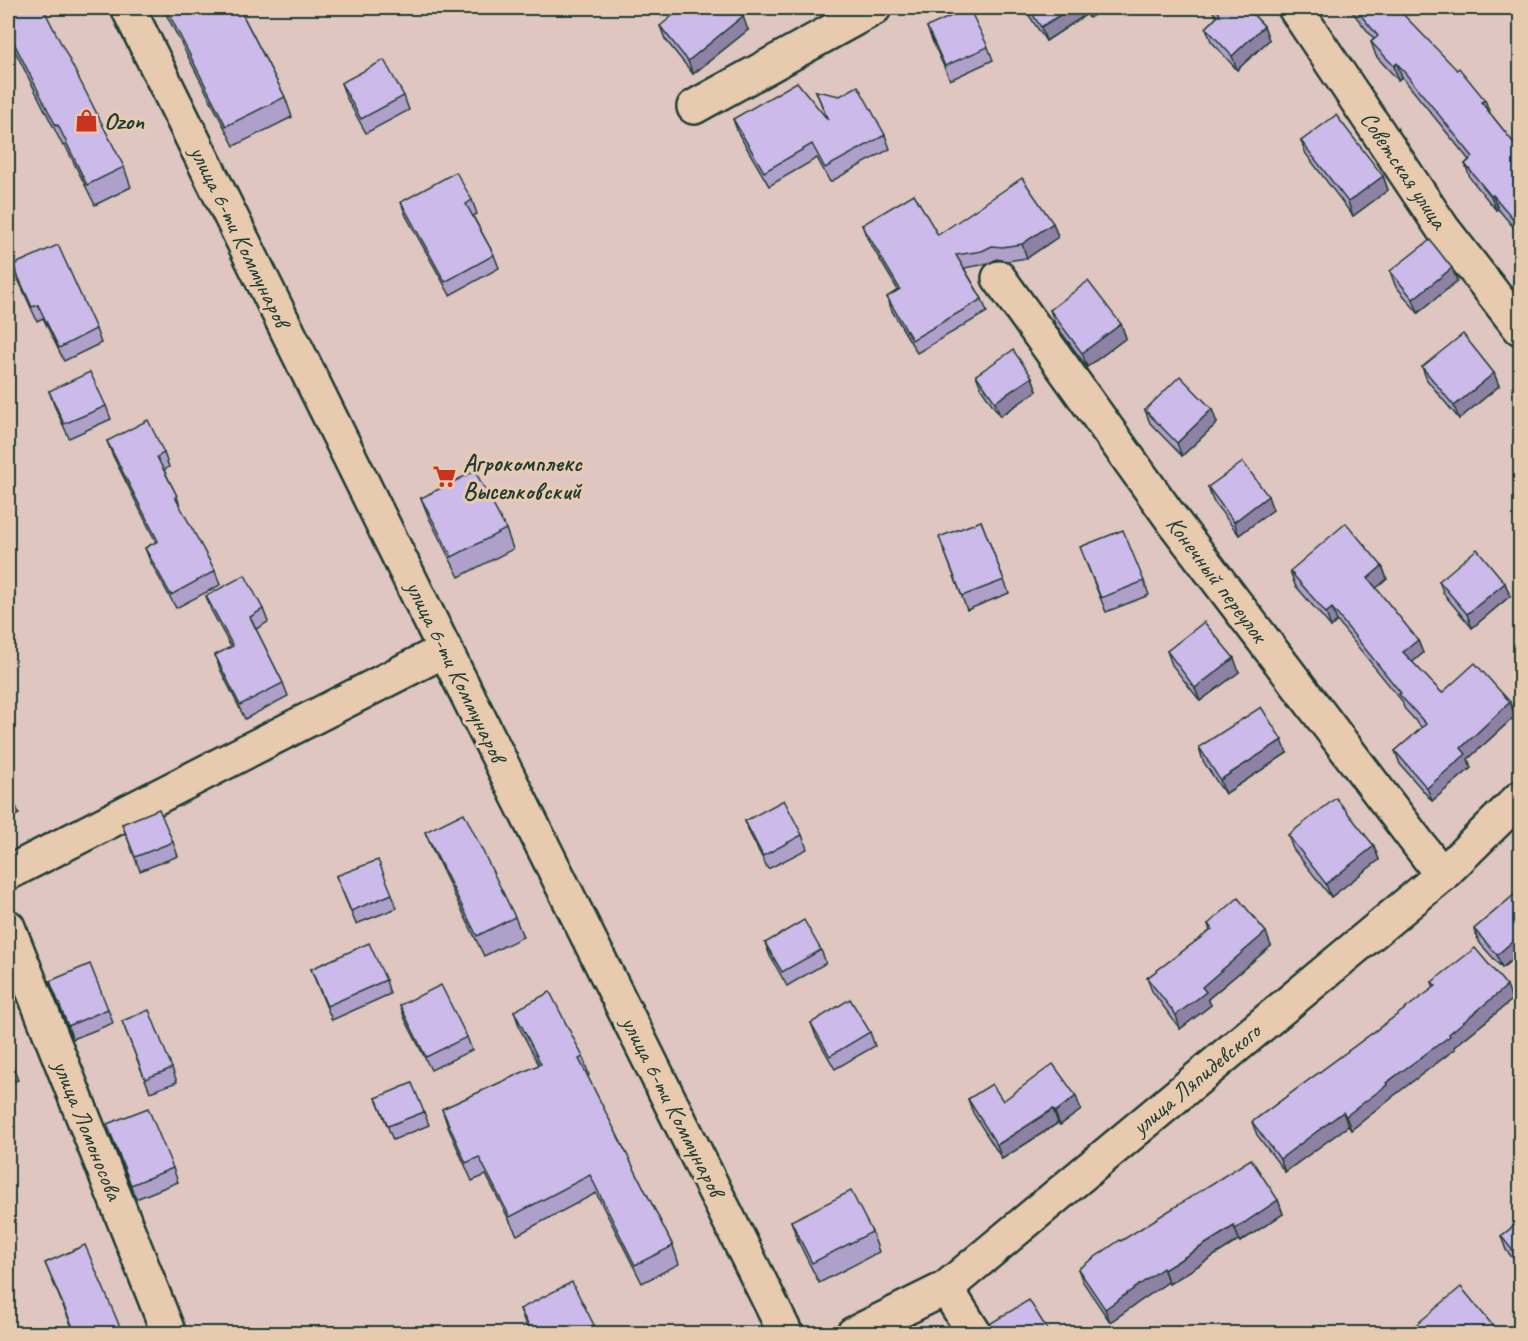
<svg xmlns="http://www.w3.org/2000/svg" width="1528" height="1341" font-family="Caveat,sans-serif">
	<rect width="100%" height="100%" fill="#dfc6c1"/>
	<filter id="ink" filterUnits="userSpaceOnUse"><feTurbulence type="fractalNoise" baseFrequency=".0167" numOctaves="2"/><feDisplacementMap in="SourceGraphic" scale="12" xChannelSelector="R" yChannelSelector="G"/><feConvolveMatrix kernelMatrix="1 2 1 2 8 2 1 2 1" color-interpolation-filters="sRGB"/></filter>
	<g filter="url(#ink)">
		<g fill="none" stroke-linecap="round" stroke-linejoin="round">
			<defs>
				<g id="minor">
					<polyline points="1295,8 1443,229 1520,328"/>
					<polyline points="694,107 874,8"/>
					<polyline points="999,278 1176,525 1442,875"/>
					<polyline points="8,873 445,650"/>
					<polyline points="8,927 169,1334"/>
					<polyline points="946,1288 975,1334"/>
				</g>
				<g id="secondary">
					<polyline points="128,8 445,650 786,1334"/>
					<polyline points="853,1334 946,1288 1442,875 1520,798"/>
				</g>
			</defs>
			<!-- minor casing -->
			<use href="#minor" stroke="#1f3d34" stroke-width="38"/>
			<!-- secondary casing -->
			<use href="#secondary" stroke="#1f3d34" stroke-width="38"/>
			<!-- minor -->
			<use href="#minor" stroke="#e8cbaf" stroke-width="33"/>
			<!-- secondary -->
			<use href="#secondary" stroke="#e8cbaf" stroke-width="33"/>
		</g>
		<!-- wall -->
		<g fill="#afa0c9" stroke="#1f3d34" stroke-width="1.5">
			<polygon points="8,8 124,167 131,187 95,205 65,145 63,146 8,37"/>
			<polygon points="163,8 239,8 285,97 292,117 234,146"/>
			<polygon points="782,8 793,8 784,11"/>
			<polygon points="1024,8 1106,8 1089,18 1087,14 1046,41"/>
			<polygon points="1210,8 1247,8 1264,26 1269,40 1237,70 1211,41 1206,28 1217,17"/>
			<polygon points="1349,8 1397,8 1489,112 1521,152 1521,236 1498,209 1496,210 1470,178 1465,164 1469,160 1402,77 1398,80 1376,56 1371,42 1374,39"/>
			<polygon points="660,26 748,30 693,74 665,39"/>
			<polygon points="927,27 988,47 993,60 950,80 932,40"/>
			<polygon points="341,83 404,96 409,110 366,133 346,97"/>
			<polygon points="816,91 885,135 890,149 830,182 817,158 769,186 738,133 733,119 827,119"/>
			<polygon points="1301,141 1383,176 1388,190 1353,216 1306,154"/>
			<polygon points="472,200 477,214 473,216 494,255 499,268 450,295 406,216 401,202"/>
			<polygon points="1053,223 1058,237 1027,258 1007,261 997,259 987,264 964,268 982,299 987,312 917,353 892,311 887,297 898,290 867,238 862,225 938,235"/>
			<polygon points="13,265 96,329 101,343 64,361 43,318 37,321 18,279"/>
			<polygon points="1390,271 1457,281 1418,313 1395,285"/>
			<polygon points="1050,310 1121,324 1126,338 1087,367 1055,324"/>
			<polygon points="1422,367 1494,373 1499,386 1459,419 1427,380"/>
			<polygon points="976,375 1032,377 1037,391 1000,416 981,388"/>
			<polygon points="49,391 106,406 111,419 69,438 54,405"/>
			<polygon points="1145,410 1217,423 1182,456 1150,423"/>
			<polygon points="107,441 164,453 169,467 164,470 177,496 181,510 215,571 220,585 176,608 150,561 145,548 156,542 112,454"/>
			<polygon points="1208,487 1273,510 1239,535 1213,501"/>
			<polygon points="421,498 506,529 513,549 459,577 429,518"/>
			<polygon points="981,521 1009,593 967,610 944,550"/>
			<polygon points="1085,560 1144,581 1149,595 1106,612"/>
			<polygon points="1382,566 1387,579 1376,588 1423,653 1412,662 1442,693 1510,702 1515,716 1468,759 1471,768 1432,801 1400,764 1395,751 1422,728 1404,708 1402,701 1337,621 1331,627 1295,585 1290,571"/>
			<polygon points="1439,581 1505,583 1510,596 1472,628 1444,594"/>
			<polygon points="206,596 263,609 268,622 256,629 283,683 288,696 245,719 220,669 215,655 231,647 211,610"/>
			<polygon points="1167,651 1239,672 1200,701 1172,665"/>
			<polygon points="1199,747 1287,753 1225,794 1203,761"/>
			<polygon points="8,786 19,814 8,819"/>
			<polygon points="745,821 802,835 807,849 768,869 750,834"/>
			<polygon points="122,824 173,842 178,856 140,871"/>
			<polygon points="425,832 515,917 523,937 484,956 433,851"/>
			<polygon points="1288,835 1374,846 1379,860 1331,897 1293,849"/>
			<polygon points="336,876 392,894 397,908 356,924"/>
			<polygon points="1521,889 1521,952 1502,968 1479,942 1474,929"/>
			<polygon points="1208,924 1271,946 1208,999 1211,1005 1180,1029 1152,991 1147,978 1210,931"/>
			<polygon points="765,943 821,950 826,963 787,986 770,956"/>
			<polygon points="311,969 386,980 390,994 332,1020 316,982"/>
			<polygon points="1432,982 1512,1000 1454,1047 1455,1049 1392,1097 1392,1098 1351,1130 1348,1126 1285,1172 1257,1135 1252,1122 1434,988"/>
			<polygon points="55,995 108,1009 113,1023 73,1039"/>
			<polygon points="400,1005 467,1037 472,1050 431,1070 405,1019"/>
			<polygon points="514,1011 583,1057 589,1075 587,1076 673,1246 679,1264 642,1283 596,1193 517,1235 486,1175 472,1181 448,1127 442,1109 539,1065 520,1029"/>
			<polygon points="122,1021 172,1068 177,1082 150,1092"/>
			<polygon points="811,1023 870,1032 875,1046 835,1069 816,1036"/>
			<polygon points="8,1054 18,1080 8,1084"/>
			<polygon points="376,1098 424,1112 429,1125 393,1140"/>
			<polygon points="968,1099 1003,1101 1081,1110 1060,1125 1058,1123 1002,1159 973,1113"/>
			<polygon points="112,1138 173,1168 178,1182 136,1199"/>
			<polygon points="1278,1200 1283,1214 1240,1242 1239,1240 1169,1284 1168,1282 1110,1322 1083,1282 1078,1269 1121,1241"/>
			<polygon points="791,1221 872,1232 879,1252 819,1283 798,1241"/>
			<polygon points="1521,1221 1521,1268 1506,1250 1501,1236"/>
			<polygon points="45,1263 123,1334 75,1334"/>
			<polygon points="520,1309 594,1325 597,1334 531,1334 525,1323"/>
		</g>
		<!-- shaded-wall -->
		<g fill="#8e82a4" stroke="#1f3d34" stroke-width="1.5">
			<polygon points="1071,8 1085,8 1087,14 1046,41 1041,27"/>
			<polygon points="743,16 748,30 693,74 688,61"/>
			<polygon points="1264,26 1269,40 1237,70 1232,56"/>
			<polygon points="1397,63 1402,77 1398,80 1394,66"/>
			<polygon points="1485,100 1490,113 1481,102"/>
			<polygon points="1383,176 1388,190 1353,216 1348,202"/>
			<polygon points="1493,195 1498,209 1496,210 1491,196"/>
			<polygon points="1053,223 1058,237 1027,258 1022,244"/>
			<polygon points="1452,268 1457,281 1418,313 1413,299"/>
			<polygon points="1121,324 1126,338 1087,367 1082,353"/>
			<polygon points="1494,373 1499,386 1459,419 1454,406"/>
			<polygon points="1032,377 1037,391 1000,416 995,402"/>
			<polygon points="1212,409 1217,423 1182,456 1177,443"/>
			<polygon points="1268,496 1273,510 1239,535 1234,522"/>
			<polygon points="1382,566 1387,579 1373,591 1368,578"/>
			<polygon points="1505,583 1510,596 1472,628 1467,614"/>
			<polygon points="1332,608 1337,621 1331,627 1326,613"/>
			<polygon points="1418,640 1423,653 1408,666 1403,652"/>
			<polygon points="1234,658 1239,672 1200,701 1195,688"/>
			<polygon points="1510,702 1515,716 1468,759 1471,768 1432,801 1427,788 1461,748"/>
			<polygon points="1282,740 1287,753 1225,794 1220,780"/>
			<polygon points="1374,846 1379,860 1331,897 1326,884"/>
			<polygon points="1266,932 1271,946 1208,999 1211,1005 1180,1029 1176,1015 1202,987"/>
			<polygon points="1521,934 1521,952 1502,968 1497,955"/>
			<polygon points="1507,986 1512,1000 1454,1047 1455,1049 1392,1097 1392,1098 1351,1130 1346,1116"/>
			<polygon points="1076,1096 1081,1110 1060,1125 1055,1112"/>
			<polygon points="1053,1109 1058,1123 1002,1159 997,1145"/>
			<polygon points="1343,1112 1348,1126 1285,1172 1280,1159"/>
			<polygon points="1278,1200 1283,1214 1240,1242 1235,1229"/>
			<polygon points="1234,1226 1239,1240 1169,1284 1164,1270"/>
			<polygon points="1163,1268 1168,1282 1110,1322 1105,1309"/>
			<polygon points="1494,1327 1496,1334 1487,1334"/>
		</g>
		<!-- building -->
		<g fill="#cbbaea" stroke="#1f3d34" stroke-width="1.5">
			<polygon points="8,8 43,8 124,167 87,185 58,125 56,126 8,31"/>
			<polygon points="166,8 239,8 285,97 226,126"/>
			<polygon points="682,8 735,8 743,16 688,61 660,26"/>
			<polygon points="969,8 988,47 945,66 927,27"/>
			<polygon points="1028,8 1071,8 1041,27"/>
			<polygon points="1215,8 1247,8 1264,26 1232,56 1206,28 1220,14"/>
			<polygon points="1355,8 1397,8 1457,70 1459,68 1485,100 1481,102 1521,152 1521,228 1493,195 1491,196 1465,164 1473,157 1397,63 1394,66 1371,42 1378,36"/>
			<polygon points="384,60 404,96 361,119 341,83"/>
			<polygon points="797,82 828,120 816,91 840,96 858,86 885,135 825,168 812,144 764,172 733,119"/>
			<polygon points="1336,115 1383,176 1348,202 1301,141"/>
			<polygon points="456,172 472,200 466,204 494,255 445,282 401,202"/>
			<polygon points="1022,178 1053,223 1022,244 1002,247 992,246 982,251 956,255 982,299 912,340 887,297 900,289 862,225 914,194 938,235"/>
			<polygon points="1430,240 1452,268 1413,299 1390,271"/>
			<polygon points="58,245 96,329 59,348 38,305 32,307 13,265"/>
			<polygon points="1088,281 1121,324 1082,353 1050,310"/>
			<polygon points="1463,334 1494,373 1454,406 1422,367"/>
			<polygon points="1013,350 1032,377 995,402 976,375"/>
			<polygon points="90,372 106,406 64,424 49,391"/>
			<polygon points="1180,376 1212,409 1177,443 1145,410"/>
			<polygon points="148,420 164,453 157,457 177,496 175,497 215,571 171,595 145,548 158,541 107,441"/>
			<polygon points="1243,462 1268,496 1234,522 1208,487"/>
			<polygon points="475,471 506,529 452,557 421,498"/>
			<polygon points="981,521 1004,580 962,596 939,537"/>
			<polygon points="1346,523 1382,566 1368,578 1418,640 1403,652 1442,693 1475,663 1510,702 1461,748 1466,754 1427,788 1395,751 1426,724 1399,694 1401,693 1332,608 1326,613 1290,571"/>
			<polygon points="1123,530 1144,581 1101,598 1080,547"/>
			<polygon points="1477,549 1505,583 1467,614 1439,581"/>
			<polygon points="245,575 263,609 250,617 283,683 240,705 215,655 233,646 206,596"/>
			<polygon points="1204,622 1234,658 1195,688 1167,651"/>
			<polygon points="1261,707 1282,740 1220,780 1199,747"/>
			<polygon points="8,786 14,801 8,804"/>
			<polygon points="1336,798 1374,846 1326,884 1288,835"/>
			<polygon points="784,800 802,835 763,856 745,821"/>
			<polygon points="159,809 173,842 135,857 122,824"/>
			<polygon points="464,813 515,917 477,936 425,832"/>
			<polygon points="378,860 392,894 351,911 336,876"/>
			<polygon points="1521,889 1521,934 1497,955 1474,929"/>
			<polygon points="1238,898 1266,932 1202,987 1206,992 1176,1015 1147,978 1212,929 1208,924"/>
			<polygon points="804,920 821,950 782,972 765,943"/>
			<polygon points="369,943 386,980 327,1006 311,969"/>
			<polygon points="1475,948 1507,986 1449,1034 1450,1036 1386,1083 1387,1085 1346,1116 1343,1112 1280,1159 1252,1122 1436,986 1432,982"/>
			<polygon points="90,964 108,1009 68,1026 50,981"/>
			<polygon points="441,985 467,1037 426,1057 400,1005"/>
			<polygon points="550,992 583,1057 579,1059 673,1246 635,1265 590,1175 510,1217 479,1157 466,1163 442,1109 541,1064 514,1011"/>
			<polygon points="850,999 870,1032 830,1056 811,1023"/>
			<polygon points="149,1010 172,1068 145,1079 122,1021"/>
			<polygon points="8,1054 13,1066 8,1068"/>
			<polygon points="1053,1064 1076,1096 1055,1112 1053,1109 997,1145 968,1099 992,1084 1003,1101"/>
			<polygon points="412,1083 424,1112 388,1126 376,1098"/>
			<polygon points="148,1108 173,1168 131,1185 107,1124"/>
			<polygon points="1251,1159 1278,1200 1235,1229 1234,1226 1164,1270 1163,1268 1105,1309 1078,1269 1120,1240 1121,1241"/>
			<polygon points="851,1191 872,1232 812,1263 791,1221"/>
			<polygon points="1521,1221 1521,1261 1501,1236"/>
			<polygon points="85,1245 123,1334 76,1334 45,1263"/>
			<polygon points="572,1282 594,1325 578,1334 533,1334 520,1309"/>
			<polygon points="1461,1287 1494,1327 1487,1334 1415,1334 1411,1329"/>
			<polygon points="1029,1300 1050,1334 993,1334 988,1325"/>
		</g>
	</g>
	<!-- icons -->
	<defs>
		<symbol id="shop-bare" viewBox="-9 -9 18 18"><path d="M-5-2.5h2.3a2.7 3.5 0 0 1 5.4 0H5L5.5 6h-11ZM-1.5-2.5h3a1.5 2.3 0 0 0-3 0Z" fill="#c8321e" stroke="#e8cbaf" stroke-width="2.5" paint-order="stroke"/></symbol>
		<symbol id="supermarket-bare" viewBox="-9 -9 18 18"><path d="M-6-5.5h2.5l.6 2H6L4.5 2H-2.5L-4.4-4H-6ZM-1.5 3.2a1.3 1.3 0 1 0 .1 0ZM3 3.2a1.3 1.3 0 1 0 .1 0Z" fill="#c8321e" stroke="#e8cbaf" stroke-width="2.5" paint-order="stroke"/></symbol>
	</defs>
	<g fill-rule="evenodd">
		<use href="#shop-bare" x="70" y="104" width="33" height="33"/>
		<use href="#supermarket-bare" x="428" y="460" width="33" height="33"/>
	</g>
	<g text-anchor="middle" stroke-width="6" stroke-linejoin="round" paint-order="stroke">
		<!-- poi labels -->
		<g font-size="24" font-weight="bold" fill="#1f3d34" stroke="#e8cbaf" text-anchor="start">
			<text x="104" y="129">Ozon</text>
			<text x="463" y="471">Агрокомплекс<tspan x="463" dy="28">Выселковский</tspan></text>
		</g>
		<!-- street labels -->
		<g font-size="24" fill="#1f3d34" stroke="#e8cbaf">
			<text transform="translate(1404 170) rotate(56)" y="8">Советская улица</text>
			<text transform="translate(240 236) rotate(64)" y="8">улица 6-ти Коммунаров</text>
			<text transform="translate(1217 579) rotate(53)" y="8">Конечный переулок</text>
			<text transform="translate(456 671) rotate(64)" y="8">улица 6-ти Коммунаров</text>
			<text transform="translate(1196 1079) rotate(-40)" y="8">улица Ляпидевского</text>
			<text transform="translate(673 1106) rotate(63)" y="8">улица 6-ти Коммунаров</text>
			<text transform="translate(88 1130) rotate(68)" y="8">улица Ломоносова</text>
		</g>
	</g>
	<!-- margin -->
	<rect width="1528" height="1341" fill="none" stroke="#e8cbaf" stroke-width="30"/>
	<rect x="15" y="15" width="1498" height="1311" fill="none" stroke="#1f3d34" stroke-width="2" filter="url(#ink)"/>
</svg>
